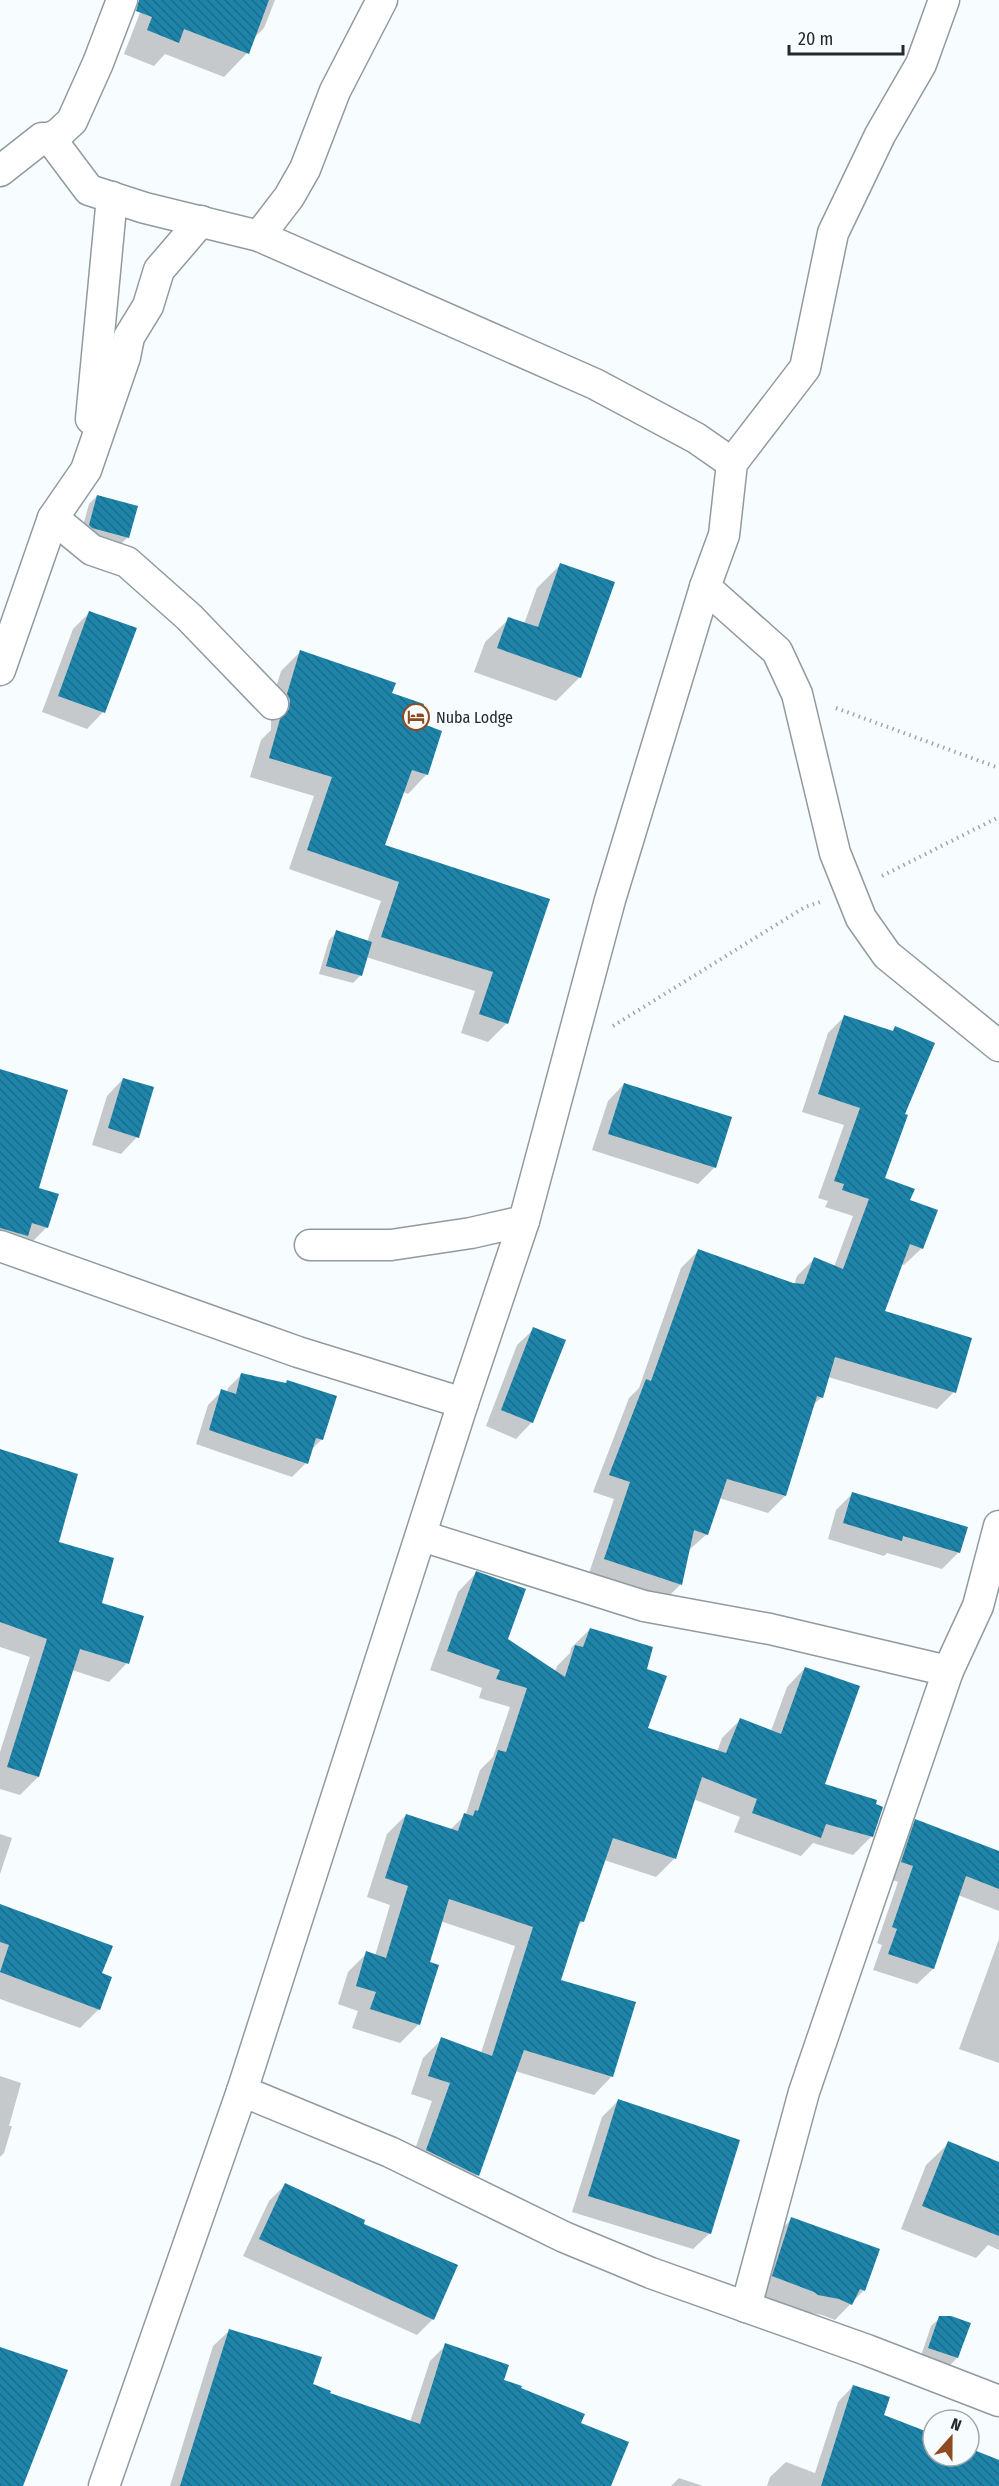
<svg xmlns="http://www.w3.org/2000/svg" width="999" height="2486" font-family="'Fira Sans Condensed',sans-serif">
	<defs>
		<pattern id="building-back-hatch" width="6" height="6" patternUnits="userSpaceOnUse" patternTransform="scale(1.5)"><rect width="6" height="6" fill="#1f84aa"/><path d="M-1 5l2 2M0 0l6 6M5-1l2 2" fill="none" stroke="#1b6c8b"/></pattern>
	</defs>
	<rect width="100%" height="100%" fill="#f7fcff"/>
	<!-- shadow -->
	<g fill="#0003">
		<polygon points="145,0 275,0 264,28 252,40 247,53 224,77 165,54 154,66 124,54"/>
		<polygon points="97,496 128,537 120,545 81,533 89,504"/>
		<polygon points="561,564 580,677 556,701 474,672 485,642 509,619 524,624 537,588"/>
		<polygon points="89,613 103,712 87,729 42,712 73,629"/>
		<polygon points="300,652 390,694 416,723 427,774 408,794 403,792 384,846 548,900 507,1023 488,1042 461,1033 475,991 366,957 361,975 353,983 319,974 329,940 337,932 367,942 381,901 289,869 314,796 250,777 261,740 271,730 271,720 268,714 281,671"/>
		<polygon points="845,1016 891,1032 895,1028 903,1115 883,1179 909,1201 922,1248 904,1265 901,1264 883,1312 954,1392 937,1409 828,1377 822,1397 811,1407 785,1496 768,1513 719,1498 707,1534 688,1551 680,1585 663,1602 588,1576 614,1499 593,1492 629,1398 639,1388 681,1268 698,1251 794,1285 797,1276 814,1259 834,1267 853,1216 825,1207 828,1201 818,1198 844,1125 802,1112 828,1033"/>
		<polygon points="0,1071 47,1227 31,1243 0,1248"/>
		<polygon points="123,1079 137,1137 121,1154 92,1145 107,1096"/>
		<polygon points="624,1084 715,1167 698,1184 592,1150 608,1101"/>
		<polygon points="534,1329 532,1422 516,1439 486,1426 517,1345"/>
		<polygon points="242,1374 322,1439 310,1451 306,1463 292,1477 196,1444 208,1405 222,1391 227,1393 228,1388"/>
		<polygon points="0,1450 57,1543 100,1604 127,1663 109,1682 72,1670 38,1777 20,1795 0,1789 0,1752 30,1657 0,1647"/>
		<polygon points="853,1493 966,1528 958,1553 942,1569 887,1553 884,1556 828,1539 836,1510"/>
		<polygon points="476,1573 506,1640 555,1672 557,1666 570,1653 571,1648 590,1629 645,1670 646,1729 717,1752 722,1738 740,1720 771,1731 787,1687 805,1668 823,1785 872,1836 853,1855 813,1843 801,1856 734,1832 740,1817 693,1799 674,1859 656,1877 604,1860 583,1921 575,1929 559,1981 612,2076 594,2095 515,2071 477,2175 459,2194 408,2169 432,2101 411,2094 423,2058 442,2039 481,2053 515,1946 440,1921 428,1963 419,2024 400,2043 352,2028 358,2011 338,2004 348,1972 367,1953 375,1956 390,1905 367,1897 387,1834 406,1815 450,1830 466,1814 480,1770 493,1757 510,1707 479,1698 482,1688 430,1670 458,1592"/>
		<polygon points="916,1821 999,1853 999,1911 958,1895 933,1969 917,1984 873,1970 882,1945 877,1943 898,1882 887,1878 900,1837"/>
		<polygon points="0,1834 12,1838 0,1874"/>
		<polygon points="0,1906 100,1974 99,2009 80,2028 0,1999"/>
		<polygon points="999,1939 999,2063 959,2049"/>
		<polygon points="0,2076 21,2083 9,2126 12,2126 4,2153 0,2157"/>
		<polygon points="618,2101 710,2233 693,2249 572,2212 602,2117"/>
		<polygon points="949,2143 999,2163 999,2250 988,2245 976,2258 901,2229 926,2165"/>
		<polygon points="285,2185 362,2225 433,2319 417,2335 243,2256 269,2201"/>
		<polygon points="792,2219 864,2290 835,2320 822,2315 801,2311 757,2293 775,2235"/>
		<polygon points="940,2318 957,2358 949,2366 921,2356 931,2326"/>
		<polygon points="229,2331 311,2385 328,2394 410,2422 430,2361 446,2345 502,2381 579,2424 610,2486 170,2486 213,2346"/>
		<polygon points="853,2386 882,2416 933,2436 933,2456 969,2456 969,2450 999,2462 999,2486 767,2486 770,2477 786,2462 815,2473 838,2402"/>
		<polygon points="679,2478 703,2486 671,2486"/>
	</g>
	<!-- building -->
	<g fill="url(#building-back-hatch)">
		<polygon points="139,0 269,0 249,54 184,29 179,43 147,30 152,17 136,11"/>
		<polygon points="97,495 138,506 129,538 92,528 89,525"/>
		<polygon points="560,563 615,582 581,678 497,648 508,617 538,627"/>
		<polygon points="89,611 137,628 105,713 58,696"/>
		<polygon points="300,650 396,683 392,693 424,704 418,722 442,731 428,775 412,770 385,845 550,899 508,1024 479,1014 493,972 381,937 399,882 307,850 332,777 269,758 280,719 289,709 290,700 287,694"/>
		<polygon points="336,930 372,942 362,976 326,966"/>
		<polygon points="844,1015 893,1031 895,1026 935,1043 905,1114 908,1115 885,1178 915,1189 910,1200 938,1210 923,1249 910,1244 885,1311 972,1338 956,1393 835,1357 823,1398 817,1396 786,1496 727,1479 708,1535 694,1530 682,1585 604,1559 630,1482 609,1475 646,1379 651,1381 698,1249 793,1283 804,1284 814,1257 843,1269 869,1199 842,1190 844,1184 834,1181 860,1108 818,1094"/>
		<polygon points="0,1069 68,1090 39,1188 59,1194 48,1228 32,1223 28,1236 0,1228"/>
		<polygon points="123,1078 154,1087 139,1138 108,1128"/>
		<polygon points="624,1083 732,1117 716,1168 608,1134"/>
		<polygon points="533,1327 566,1340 533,1423 501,1410"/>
		<polygon points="241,1373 286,1383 287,1380 337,1396 323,1440 316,1438 308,1464 209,1430 221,1389 236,1394"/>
		<polygon points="0,1449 78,1474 59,1542 114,1558 102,1603 144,1616 129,1664 80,1649 39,1777 7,1767 47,1639 0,1622"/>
		<polygon points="852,1492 968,1527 960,1553 903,1536 902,1541 843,1523"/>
		<polygon points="476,1571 526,1589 508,1639 565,1677 575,1645 583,1647 590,1628 653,1647 647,1669 667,1676 648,1728 726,1753 740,1718 781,1734 805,1667 860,1686 825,1784 877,1800 876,1804 883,1807 873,1837 826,1824 821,1838 752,1813 757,1799 702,1777 676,1859 613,1838 584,1922 580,1921 561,1980 636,2002 613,2077 524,2050 479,2176 426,2150 450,2083 428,2076 441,2037 492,2056 533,1927 449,1899 430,1962 439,1965 420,2025 370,2009 376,1992 356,1986 366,1951 386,1958 408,1886 385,1878 406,1814 458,1831 464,1813 473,1816 475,1810 478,1811 498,1750 506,1752 527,1688 496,1679 500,1670 447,1651"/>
		<polygon points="915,1819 999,1851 999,1889 966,1876 934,1969 888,1954 897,1929 892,1927 913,1866 901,1862"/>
		<polygon points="0,1904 113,1946 102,1973 112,1977 100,2010 0,1972 9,1945 0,1942"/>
		<polygon points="618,2099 740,2140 711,2234 588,2196"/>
		<polygon points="948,2141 999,2162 999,2236 922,2206"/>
		<polygon points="285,2183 365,2220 364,2224 458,2265 434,2320 259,2239"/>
		<polygon points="791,2217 880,2249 865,2291 860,2289 852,2305 839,2299 818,2295 814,2292 772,2276"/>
		<polygon points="939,2316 951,2316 971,2323 958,2358 928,2348"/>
		<polygon points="229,2329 322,2357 313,2384 331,2391 330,2393 420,2424 445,2343 509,2365 504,2380 522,2386 521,2388 585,2414 581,2423 629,2442 611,2486 180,2486"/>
		<polygon points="0,2347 68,2370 23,2486 0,2486"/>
		<polygon points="853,2385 890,2397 884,2415 933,2434 933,2456 969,2456 969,2448 999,2460 999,2486 821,2486"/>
	</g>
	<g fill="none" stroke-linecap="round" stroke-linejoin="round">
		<defs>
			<g id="minor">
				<polyline points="50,138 89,190 145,208 259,236 595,384 696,438 732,463"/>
				<polyline points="0,171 42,138 50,138 58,134 72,121 98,63 122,0"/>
				<polyline points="259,236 289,197 305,169 335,91 382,0"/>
				<polyline points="91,419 112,197"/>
				<polyline points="53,518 92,550 127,562 189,617 273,704"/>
				<polyline points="705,587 777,651 797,694 835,853 861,918 887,955 999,1046"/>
				<polyline points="0,670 53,518 86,470 125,357 129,337 148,306 159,270 201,221"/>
				<polyline points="310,1245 391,1245 471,1233 524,1221"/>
				<polyline points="0,1246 298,1352 463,1403"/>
				<polyline points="422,1536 644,1606 770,1629 948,1671"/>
				<polyline points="242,2091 390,2152 564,2237 651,2273 867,2350 999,2401"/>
				<polyline points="746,2307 804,2092 948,1671 978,1606 999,1526"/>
				<polyline points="104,2486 242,2091 463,1403 524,1221 610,900 705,587 724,535 732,463 805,368 833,233 880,135 921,64 944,0"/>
			</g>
		</defs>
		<!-- minor casing -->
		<use href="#minor" stroke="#919a9e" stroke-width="33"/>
		<!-- path -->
		<g stroke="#a2a6a8" stroke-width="4" stroke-dasharray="1.5 4.5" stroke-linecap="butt">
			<polyline points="836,708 999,768"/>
			<polyline points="882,876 999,817"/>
			<polyline points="613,1026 805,907 820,902"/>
		</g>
		<!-- minor -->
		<use href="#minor" stroke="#fff" stroke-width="30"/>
	</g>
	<!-- icons -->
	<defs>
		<symbol id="hotel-ring" viewBox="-11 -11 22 22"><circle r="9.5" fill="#f7fcff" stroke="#8f4a20" stroke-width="1.5"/><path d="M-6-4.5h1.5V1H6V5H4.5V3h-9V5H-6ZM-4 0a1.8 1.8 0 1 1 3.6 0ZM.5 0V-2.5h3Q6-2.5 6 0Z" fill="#8f4a20"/></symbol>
	</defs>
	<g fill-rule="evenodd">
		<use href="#hotel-ring" x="401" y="702" width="30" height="30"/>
	</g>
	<g text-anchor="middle" stroke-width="4.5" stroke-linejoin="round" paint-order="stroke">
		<!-- poi labels -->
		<g font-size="16" fill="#26292b" stroke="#f7fcff" text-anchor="start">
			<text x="436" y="723">Nuba Lodge</text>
		</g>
	</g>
	<!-- north arrow -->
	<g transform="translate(951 2438) rotate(21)"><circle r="28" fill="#f7fcff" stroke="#a3a8aa" stroke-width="1.5"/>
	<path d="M0-4.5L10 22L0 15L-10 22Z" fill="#8f4a20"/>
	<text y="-9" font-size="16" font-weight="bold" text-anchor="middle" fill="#26292b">N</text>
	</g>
	<!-- scale -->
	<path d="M789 45v9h114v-9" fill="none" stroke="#26292b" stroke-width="3"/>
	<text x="798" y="45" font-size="18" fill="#26292b" stroke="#f7fcff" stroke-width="4.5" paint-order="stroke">20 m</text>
</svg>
